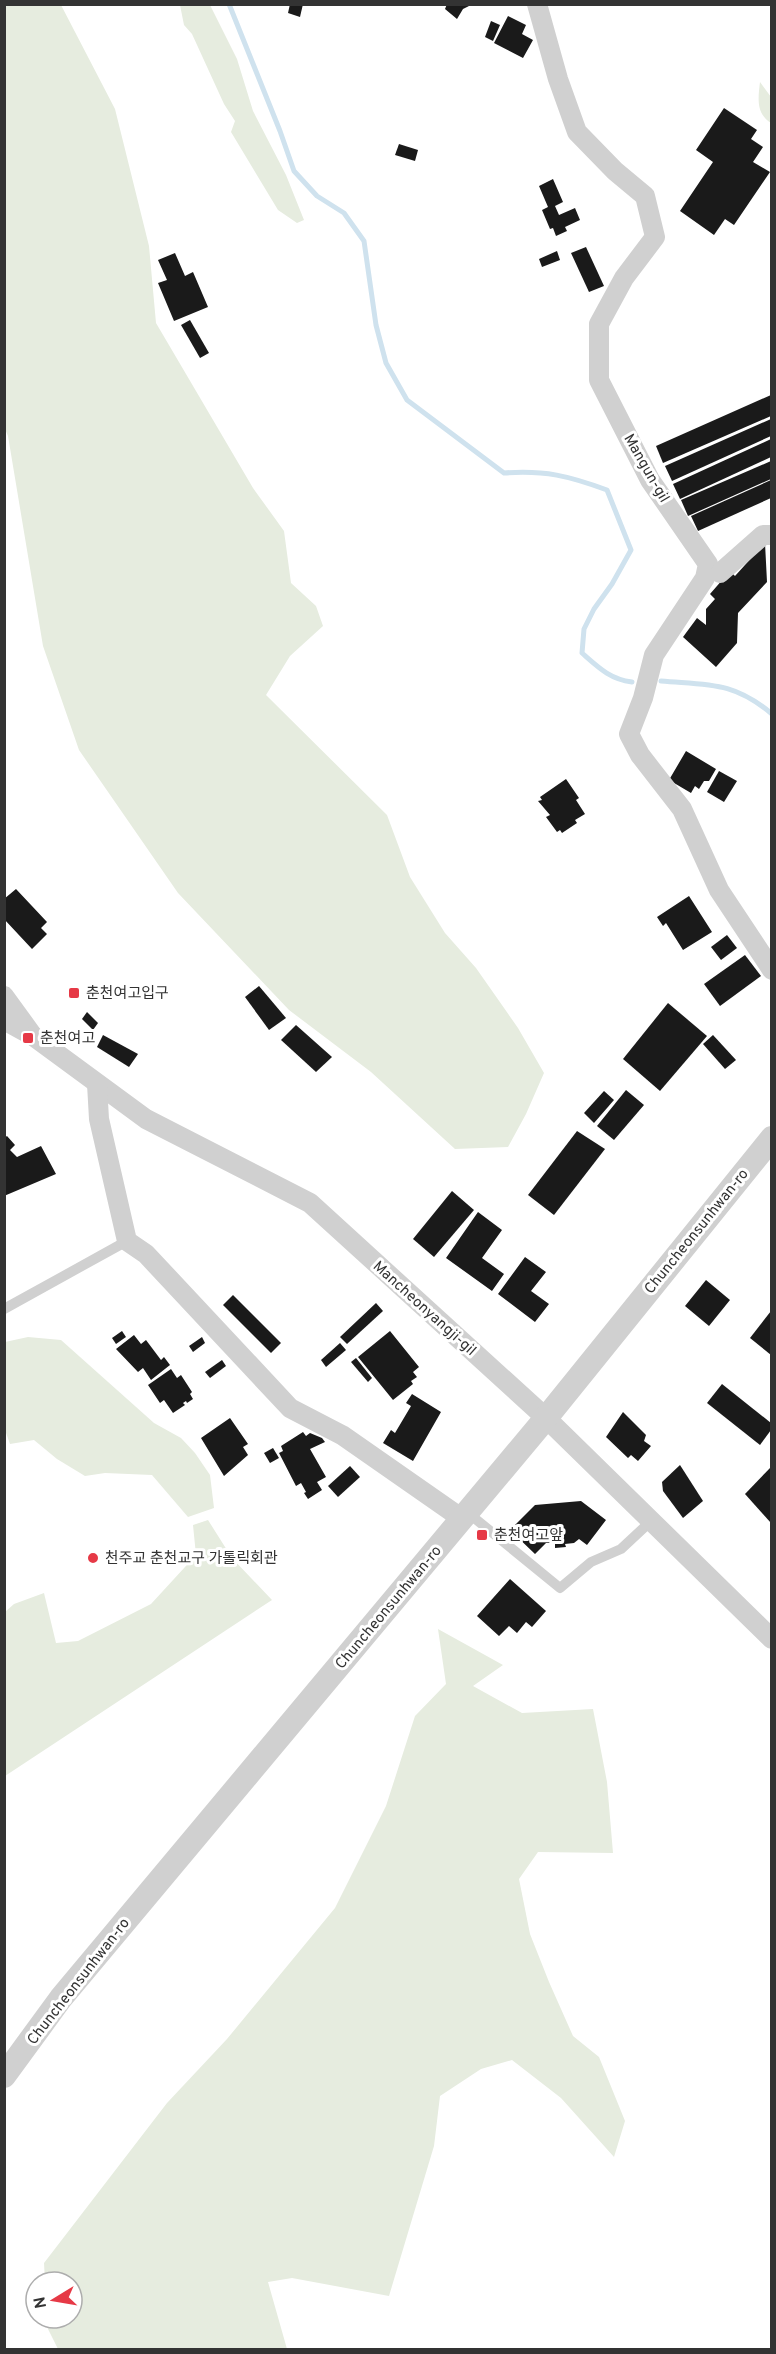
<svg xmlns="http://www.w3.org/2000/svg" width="776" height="2354" font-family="Overpass,'Noto Sans KR',sans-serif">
	<rect width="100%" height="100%" fill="#fff"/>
	<!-- green -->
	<g fill="#e6ecdf">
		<polygon points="5,4 61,5 115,109 149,246 156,323 253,488 284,531 291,583 316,606 323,626 290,656 266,695 387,815 410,877 445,933 476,968 518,1028 544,1073 526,1114 508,1147 455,1149 371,1072 289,1010 178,893 79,750 43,646 8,436 5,429"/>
		<polygon points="180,5 210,5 237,59 253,111 286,175 304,220 297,223 278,210 231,132 235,121 224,104 192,34 184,25"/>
		<path d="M760,82L771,97V123C756,113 758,99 760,82Z"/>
		<polygon points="28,1337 61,1340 154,1423 181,1438 195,1453 210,1475 214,1508 188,1517 152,1475 105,1473 85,1476 57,1459 34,1440 10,1444 5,1430 5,1342"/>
		<polygon points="208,1520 232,1558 272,1600 5,1776 5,1612 14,1604 44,1593 56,1643 78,1641 151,1604 196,1555 193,1525"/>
		<polygon points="438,1629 503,1665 473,1686 522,1713 593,1709 607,1782 613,1853 538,1852 519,1879 530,1934 549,1982 573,2036 599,2057 625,2121 614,2157 561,2098 512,2060 481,2069 440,2096 434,2146 389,2296 292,2278 268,2282 287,2349 58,2349 46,2325 46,2318 72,2318 72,2282 45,2282 44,2263 167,2103 227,2039 335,1908 386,1806 415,1716 446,1684"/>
	</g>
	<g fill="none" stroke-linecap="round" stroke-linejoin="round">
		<!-- stream -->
		<g stroke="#cfe2ee" stroke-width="5">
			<path d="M229,4L280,131L294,171L317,196L344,213L364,241L376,325L386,363L407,400L504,473C545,470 569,476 607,490L631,550L612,584L594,609L584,629L582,653C599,668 610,679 632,682"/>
			<path d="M661,681C708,685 733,681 772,714"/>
		</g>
	</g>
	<!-- building -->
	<g fill="#1a1a1a">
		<polygon points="290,4 303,4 300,17 288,13"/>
		<polygon points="447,4 468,4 469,6 463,9 457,19 445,9"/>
		<polygon points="508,16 526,25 522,34 533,40 523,58 494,43"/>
		<polygon points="491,21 500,25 493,41 485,37"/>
		<polygon points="724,108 757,130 751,139 763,147 753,162 770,172 734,225 725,219 714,235 680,211 713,162 696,150"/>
		<polygon points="399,144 418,150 415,161 395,155"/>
		<polygon points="553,179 563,202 555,206 559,215 575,208 580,220 565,227 567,231 556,236 553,228 550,229 542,210 548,207 539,186"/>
		<polygon points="586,247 604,286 589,292 571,253"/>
		<polygon points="557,251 560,260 542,267 539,259"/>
		<polygon points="175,253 185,276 193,272 208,307 174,321 158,283 167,280 158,260"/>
		<polygon points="190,320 209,353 200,358 181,325"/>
		<polygon points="771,395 771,416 663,463 656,446"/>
		<polygon points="771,419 771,436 672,481 665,466"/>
		<polygon points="771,439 771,457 680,499 673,484"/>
		<polygon points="771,461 771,479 688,516 681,500"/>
		<polygon points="771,480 771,498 698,531 691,516"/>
		<polygon points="765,543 767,582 738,613 737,643 716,667 683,637 697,618 706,625 706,609 715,599 710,594 730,571 735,576"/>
		<polygon points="686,751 716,769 709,781 704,781 699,789 695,786 691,793 669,780"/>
		<polygon points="719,771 737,781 724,802 707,792"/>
		<polygon points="566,779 579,798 576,800 585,814 575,820 577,823 562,833 560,830 557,832 546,817 550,815 538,801 542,800 540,797"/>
		<polygon points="16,889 47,922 41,928 47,934 32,949 4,919 4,899"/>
		<polygon points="689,896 712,932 683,950 666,923 663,926 657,917"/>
		<polygon points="727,935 737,948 721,960 711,947"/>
		<polygon points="745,955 761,976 720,1006 704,984"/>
		<polygon points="259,986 286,1018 269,1030 245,997"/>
		<polygon points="668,1003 707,1036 660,1091 623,1059"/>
		<polygon points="87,1012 98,1023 93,1030 82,1019"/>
		<polygon points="296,1025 332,1057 316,1072 281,1040"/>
		<polygon points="103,1035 138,1054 129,1067 97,1047"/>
		<polygon points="713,1035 736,1060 725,1069 703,1044"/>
		<polygon points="626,1090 644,1105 614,1140 597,1126"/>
		<polygon points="604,1091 614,1100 594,1123 584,1113"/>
		<polygon points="577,1131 605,1149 554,1215 528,1195"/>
		<polygon points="7,1136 15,1145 10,1150 17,1157 41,1146 56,1174 4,1196 4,1138"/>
		<polygon points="452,1191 474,1210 434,1257 413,1239"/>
		<polygon points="478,1212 502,1230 482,1258 504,1274 492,1291 446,1258"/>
		<polygon points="525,1257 546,1272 531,1291 549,1304 535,1322 498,1294"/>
		<polygon points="706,1280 730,1300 709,1326 685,1306"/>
		<polygon points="233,1295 281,1343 271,1353 223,1305"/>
		<polygon points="376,1303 383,1311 347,1344 340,1337"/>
		<polygon points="771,1311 771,1355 750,1338"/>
		<polygon points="122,1331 126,1337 116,1344 112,1338"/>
		<polygon points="390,1331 419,1367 413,1372 417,1377 411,1381 413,1384 393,1400 358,1357"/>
		<polygon points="134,1335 141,1344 146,1340 161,1360 164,1357 170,1365 151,1380 143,1368 138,1372 116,1349"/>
		<polygon points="202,1337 205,1343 193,1352 189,1346"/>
		<polygon points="340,1343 346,1350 326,1367 321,1360"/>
		<polygon points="356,1358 372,1378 368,1382 351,1362"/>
		<polygon points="222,1360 226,1366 210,1378 205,1372"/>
		<polygon points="171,1369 177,1378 181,1375 192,1392 190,1394 193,1399 187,1403 186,1401 183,1403 185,1405 173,1413 164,1400 160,1403 148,1385"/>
		<polygon points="722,1384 771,1423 771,1430 760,1445 707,1403"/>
		<polygon points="412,1394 441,1412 413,1461 383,1443 391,1430 395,1433 411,1406 406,1403"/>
		<polygon points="623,1412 646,1435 644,1441 651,1446 638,1461 631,1455 628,1458 606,1437"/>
		<polygon points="230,1418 248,1444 243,1447 248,1455 224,1476 201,1438"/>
		<polygon points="303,1432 306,1436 310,1433 322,1438 325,1442 310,1449 326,1477 317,1482 322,1490 308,1499 304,1493 306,1492 301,1483 296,1486 279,1453 283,1451 281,1446"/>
		<polygon points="273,1448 279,1458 270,1463 264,1453"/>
		<polygon points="680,1465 703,1501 683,1518 663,1491 662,1482"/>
		<polygon points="350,1466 360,1477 338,1497 328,1486"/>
		<polygon points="771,1467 771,1523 745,1494"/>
		<polygon points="581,1501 606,1520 587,1545 579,1539 574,1543 565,1544 566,1547 555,1548 555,1543 546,1543 535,1554 510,1530 535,1505"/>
		<polygon points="510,1579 546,1611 532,1627 526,1622 517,1633 509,1626 499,1636 477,1616"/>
	</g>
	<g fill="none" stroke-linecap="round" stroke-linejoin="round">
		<!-- service -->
		<g stroke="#d0d0d0" stroke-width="10">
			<polyline points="4,1309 127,1241"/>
			<polyline points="467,1512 560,1588 591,1562 621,1549 651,1521"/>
		</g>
		<!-- minor -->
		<g stroke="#d0d0d0" stroke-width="20">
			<polyline points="537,4 558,79 577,132 615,171 645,196 655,237 624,278 599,324 599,380 650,480 708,564 705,578 654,655 643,698 629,734 640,755 682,809 719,890 772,970"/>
			<polyline points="720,573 763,535 772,535"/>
			<polyline points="4,996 33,1036 4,1020"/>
			<polyline points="33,1036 146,1119 310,1203 546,1418 772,1639"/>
			<polyline points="97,1084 99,1119 127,1241 146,1254 290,1408 342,1435 461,1518"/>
		</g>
		<!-- tertiary -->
		<polyline stroke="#d0d0d0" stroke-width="24" points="4,2076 61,1998 546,1418 772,1138"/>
	</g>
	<!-- markers -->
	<g fill="#e63946" stroke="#fff" stroke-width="2">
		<rect x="68" y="987" width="12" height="12" rx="3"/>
		<rect x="22" y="1032" width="12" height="12" rx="3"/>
		<rect x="476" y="1529" width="12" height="12" rx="3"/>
		<circle cx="93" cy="1558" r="6"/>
	</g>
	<g text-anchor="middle" stroke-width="6" stroke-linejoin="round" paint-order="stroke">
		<!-- street labels -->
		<g font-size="15" fill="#333" stroke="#fff">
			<text transform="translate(647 468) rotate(60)" y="5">Mangun-gil</text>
			<text transform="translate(696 1231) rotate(-51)" y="5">Chuncheonsunhwan-ro</text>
			<text transform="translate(425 1308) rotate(42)" y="5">Mancheonyangji-gil</text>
			<text transform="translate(388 1607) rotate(-50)" y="5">Chuncheonsunhwan-ro</text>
			<text transform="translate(78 1981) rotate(-52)" y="5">Chuncheonsunhwan-ro</text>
		</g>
		<!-- poi labels -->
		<g font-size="15" fill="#333" stroke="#fff" text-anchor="start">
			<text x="86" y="998">춘천여고입구</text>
			<text x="40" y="1043">춘천여고</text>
			<text x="494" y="1540">춘천여고앞</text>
			<text x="105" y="1563">천주교 춘천교구 가톨릭회관</text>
		</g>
	</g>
	<!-- border -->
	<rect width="776" height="2354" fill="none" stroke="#333333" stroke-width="12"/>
	<!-- north arrow -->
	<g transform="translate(54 2300) rotate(259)"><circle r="28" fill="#ffffff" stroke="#adadad" stroke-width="1.5"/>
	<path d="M0-4.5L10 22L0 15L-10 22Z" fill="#e63946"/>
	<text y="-9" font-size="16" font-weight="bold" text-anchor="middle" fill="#333333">N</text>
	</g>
</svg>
